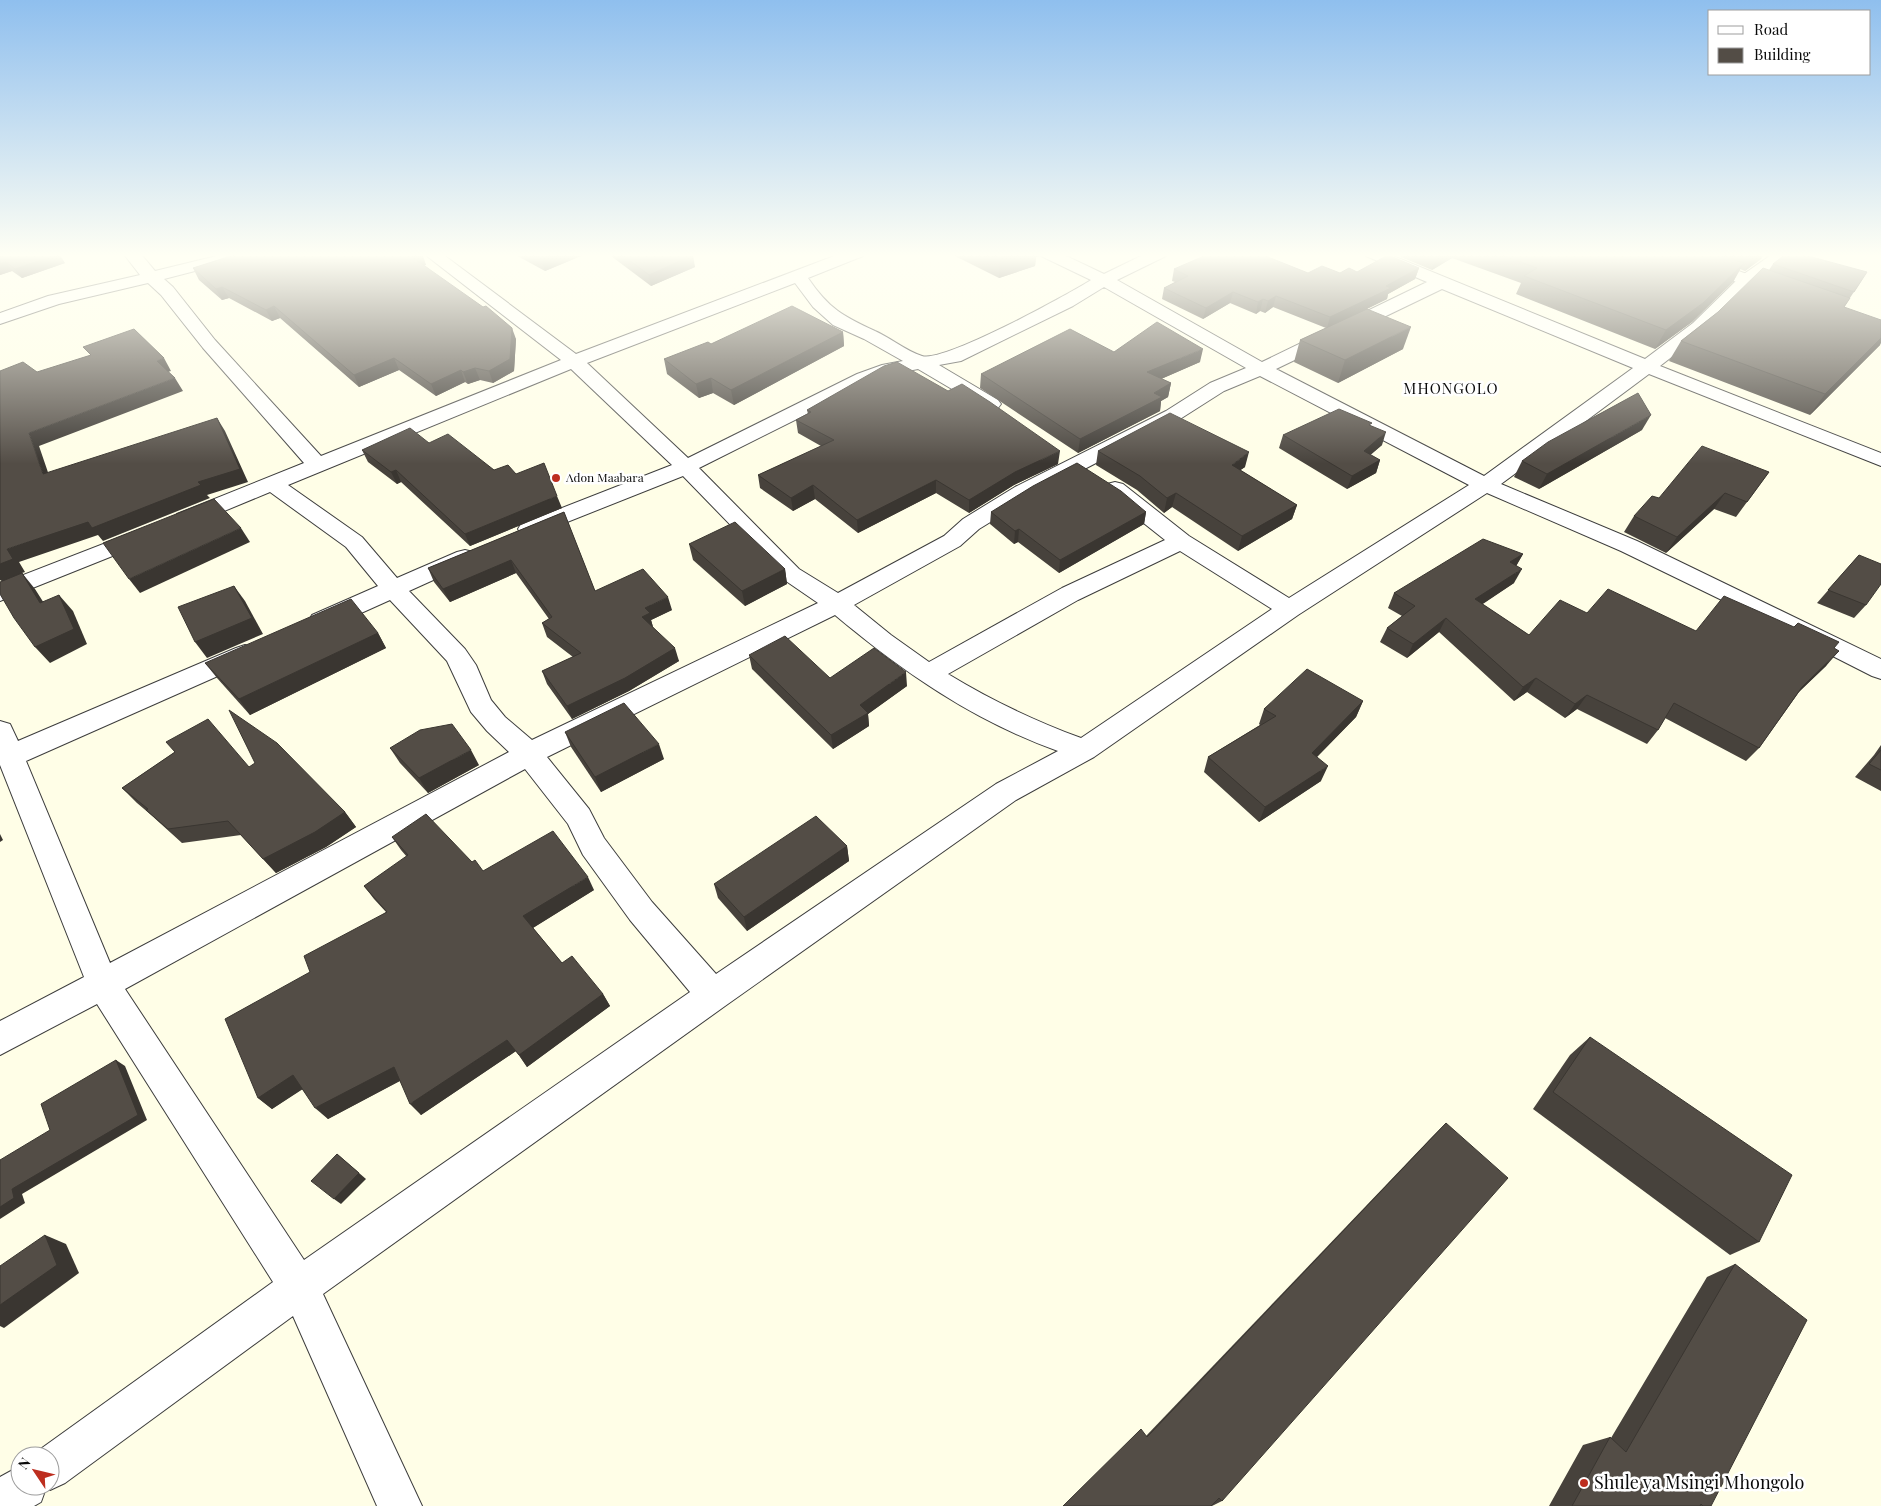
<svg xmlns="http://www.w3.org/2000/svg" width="1881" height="1506" font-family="'Playfair Display',serif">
	<rect width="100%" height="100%" fill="#fffee7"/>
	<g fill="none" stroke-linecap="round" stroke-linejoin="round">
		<defs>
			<g id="minor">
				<path d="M123,253H140L155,271L229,253H255L253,256L164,279L173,287L215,340L321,456L561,360L423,253H441L576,354L842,253H865L863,256L808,278C829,309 843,316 875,331C891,338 906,351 922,356C944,363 1067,295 1091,280L1041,256L1039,253H1060L1104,274L1147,253H1168L1166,256L1117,280L1262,362L1427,282L1366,256L1364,253H1386L1645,359L1693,323L1741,276L1774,253H1793L1753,284L1705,331L1660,366L1881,453V466L1649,374L1501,484L1637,541L1881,659V679L1872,676L1726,602L1621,551L1487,493L1298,615L1094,757L1016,800L725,1006L323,1294L422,1506H377L293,1316L65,1483L50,1490L46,1488L41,1502L34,1506H0V1477L20,1466V1486H50V1456H33L35,1453L273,1282L97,1004L0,1055V1021L84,977L0,765V721L10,724L18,741L236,648L245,645L254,648L258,654L254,660L26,761L110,963L509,752L487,731L471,712L447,661L390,600L330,627L321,629L312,627L309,621L312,615L378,586L346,547L270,492L193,524L185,526L177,524L174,519L177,514L304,463L203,348L161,295L148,283L59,304L0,324V313L48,296L140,275ZM795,283L813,307L833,325L864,339L903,361L882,365L857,374L688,458L587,363ZM1104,287L1246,368L1210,383L1166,411L1015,487L963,519L944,536L838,593L799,569L699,468L871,382L893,374L918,369L984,408L991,410L998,408L1001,404L998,400L939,365L961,361L1073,306ZM1442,289L1633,368L1484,476L1276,369ZM571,369L672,465L521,524L518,529L521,534L529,536L537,534L683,476L783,579L818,603L532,740L505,717L491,700L476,665L465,649L409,591L473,562L477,557L473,552L465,550L457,552L397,578L362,537L288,485ZM1260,376L1469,485L1289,598L1189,536L1123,484L1115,482L1107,484L1104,489L1107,494L1165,540L1062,588L929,662L891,635L854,605L960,546L979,529L1031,497L1180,419L1224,391ZM1180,551L1272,609L1081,738C1034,721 991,700 948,674L1078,600ZM835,615C903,672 974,721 1058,751L996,784L716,974L652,902L604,838L589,809L547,757ZM525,769L568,824L583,855L630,920L690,992L304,1260L125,989Z"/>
				<polygon points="142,529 150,531 153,536 150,541 0,601 0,584"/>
			</g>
			<polygon id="tertiary" points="1664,253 1688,253 1792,290 1795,294 1792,298 1786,299 1780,298 1666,256"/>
		</defs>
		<!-- minor casing -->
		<use href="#minor" stroke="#3d3d3d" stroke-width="2"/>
		<!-- tertiary casing -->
		<use href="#tertiary" stroke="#3d3d3d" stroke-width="2"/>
		<!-- minor -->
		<use href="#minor" fill="#fff" fill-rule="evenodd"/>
		<!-- tertiary -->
		<use href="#tertiary" fill="#fff" fill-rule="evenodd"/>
	</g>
	<!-- wall -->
	<g fill="#47423c">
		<polygon points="0,253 65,263 22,278 12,271 0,275"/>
		<polygon points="233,253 421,253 426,265 424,265 516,339 514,371 493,383 480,380 468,384 465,382 436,396 399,370 359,387 280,318 272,321 229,298 222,300 199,280 193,268 234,255"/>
		<polygon points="512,253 588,253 545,271"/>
		<polygon points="607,253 689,253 695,267 651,286"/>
		<polygon points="949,253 1039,253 1039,256 1036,257 1035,266 999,278"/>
		<polygon points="1402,253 1765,253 1761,259 1745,271 1740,269 1733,282 1692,322 1655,349 1516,294 1521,283 1452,258 1432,270 1401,257"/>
		<polygon points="1773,264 1867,272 1844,307 1880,345 1810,415 1669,361 1681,341 1718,312 1769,270"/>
		<polygon points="1419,268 1415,279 1388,294 1387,299 1367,309 1403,349 1338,383 1294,362 1300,340 1326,328 1273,307 1265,313 1260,311 1256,314 1230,303 1203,319 1162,299 1164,288 1175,282 1172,281 1174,269 1308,273 1340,273"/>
		<polygon points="843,332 844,346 734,405 713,393 699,398 667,374 664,359 711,344"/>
		<polygon points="1114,352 1200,362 1161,379 1171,383 1168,397 1161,401 1160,411 1078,453 980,388 981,374"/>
		<polygon points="807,410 1058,464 1014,485 969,513 936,493 858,533 815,499 793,511 760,488 758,475 821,446 798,433 796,420 808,414"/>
		<polygon points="1371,426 1382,445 1370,455 1380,460 1376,473 1347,489 1279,448 1283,435"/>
		<polygon points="1642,430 1539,489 1514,477 1522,461"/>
		<polygon points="429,443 494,470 516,474 562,508 470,546 401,482 397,484 368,462 362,450"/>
		<polygon points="1098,451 1245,467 1240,470 1297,505 1292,519 1238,551 1172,507 1164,513 1137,490 1096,465"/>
		<polygon points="1769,472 1736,517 1714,509 1666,553 1624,532 1634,516 1659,498"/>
		<polygon points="564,512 595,591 672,610 651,620 653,627 679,661 629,691 572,719 547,684 542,671 573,657 547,637 542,623 549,619 516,573 450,602 434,582 428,568"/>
		<polygon points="991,512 1146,512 1144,524 1059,573 1018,542 1014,544 990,524"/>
		<polygon points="689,544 785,569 787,584 745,606 693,560"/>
		<polygon points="1523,554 1516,566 1514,583 1482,604 1529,635 1587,613 1696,631 1834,648 1826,666 1799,692 1759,748 1746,761 1665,718 1658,730 1647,744 1577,709 1565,718 1527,692 1514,701 1439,632 1407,658 1380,642 1387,628 1402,616 1388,608 1394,593"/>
		<polygon points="1859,555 1866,605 1854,618 1817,603"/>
		<polygon points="378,633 386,648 250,715 217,678 205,663"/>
		<polygon points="749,655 830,678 907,686 868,714 869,726 833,749 752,669"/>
		<polygon points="1363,701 1356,717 1317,757 1321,781 1259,822 1204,772 1208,757 1260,725 1259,724 1264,709"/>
		<polygon points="565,732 664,759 601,792 571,747"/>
		<polygon points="1881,745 1881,791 1855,777 1874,755"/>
		<polygon points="390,748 479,765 428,793 400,763"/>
		<polygon points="175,752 249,767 345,812 356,827 326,847 276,873 241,835 182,843 161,824 150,814 137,803 122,788"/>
		<polygon points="392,837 472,862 483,871 594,890 533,928 562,963 603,994 610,1006 527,1067 516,1051 421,1115 400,1081 328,1119 302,1089 272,1109 258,1098 310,972 386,912 374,899 364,886 407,857 401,850"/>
		<polygon points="847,846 849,861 747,931 718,898 714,884"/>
		<polygon points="1590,1037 1759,1242 1730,1255 1533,1109 1570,1055"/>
		<polygon points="1446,1123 1222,1501 1212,1506 1146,1436 1430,1139"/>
		<polygon points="1735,1264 1711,1506 1549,1506 1583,1445 1610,1437 1611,1438 1707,1277"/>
	</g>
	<!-- shaded-wall -->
	<g fill="#3a3631">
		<polygon points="422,253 426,265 416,268 412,257"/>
		<polygon points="556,253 588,253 545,271 542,259"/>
		<polygon points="1015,253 1039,253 1039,256 1036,257 1035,266 999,278 1000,258"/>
		<polygon points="1438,253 1454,253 1452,258 1432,270"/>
		<polygon points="1759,253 1765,253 1761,259 1745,271 1753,257"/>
		<polygon points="59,254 65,263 22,278 15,269"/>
		<polygon points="693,255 695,267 651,286 649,275"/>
		<polygon points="6,262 12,271 0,275 0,264"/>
		<polygon points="1744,263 1733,282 1692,322 1655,349 1666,330"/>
		<polygon points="1419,268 1415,279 1388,294 1387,299 1327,328 1330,317"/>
		<polygon points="222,287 229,298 222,300 216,289"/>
		<polygon points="1233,292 1230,303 1203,319 1206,308"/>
		<polygon points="1276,296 1273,307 1265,313 1268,301"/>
		<polygon points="1263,299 1260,311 1256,314 1258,302"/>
		<polygon points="274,306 280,318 272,321 266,310"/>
		<polygon points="1411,327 1403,349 1338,383 1345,360"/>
		<polygon points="512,328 516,339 514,371 493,383 489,371"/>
		<polygon points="843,332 844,346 734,405 731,390"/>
		<polygon points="1881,338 1881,343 1880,345 1810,415 1825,394"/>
		<polygon points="1203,349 1200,362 1145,386 1147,372"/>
		<polygon points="164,358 171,371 165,373 157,361"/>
		<polygon points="394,358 399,370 359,387 354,375"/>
		<polygon points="475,368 480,380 468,384 463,372"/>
		<polygon points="461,370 465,382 436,396 431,384"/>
		<polygon points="175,378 183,391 39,446 53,487 43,474 29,433"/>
		<polygon points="711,378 713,393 699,398 696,384"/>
		<polygon points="1171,383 1168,397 1161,401 1160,411 1078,453 1080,439"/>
		<polygon points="1651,415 1642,430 1539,489 1547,474"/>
		<polygon points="217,418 225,431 248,482 207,495 210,498 103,541 98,535 19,562 25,572 22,573 35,589 54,619 40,603 0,580 0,564 7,549 198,482"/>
		<polygon points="1386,432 1382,445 1360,464 1364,451"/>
		<polygon points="1060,451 1058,464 1014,485 969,513 969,500 1015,472"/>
		<polygon points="1249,452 1245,467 1228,479 1232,465"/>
		<polygon points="1380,460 1376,473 1347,489 1352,476"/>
		<polygon points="396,470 401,482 397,484 391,472"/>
		<polygon points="936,480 936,493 858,533 857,520"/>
		<polygon points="813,485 815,499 793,511 791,498"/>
		<polygon points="1176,493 1172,507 1164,513 1167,498"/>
		<polygon points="1725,493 1714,509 1666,553 1677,537"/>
		<polygon points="557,496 562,508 470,546 465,534"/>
		<polygon points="1297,505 1292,519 1238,551 1242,536"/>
		<polygon points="1146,512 1144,524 1059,573 1060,560"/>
		<polygon points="241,528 250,542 140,593 129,579"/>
		<polygon points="1019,529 1018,542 1014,544 1015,531"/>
		<polygon points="1523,554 1515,568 1510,562"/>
		<polygon points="511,560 516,573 450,602 443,589"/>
		<polygon points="785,569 787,584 745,606 742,591"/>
		<polygon points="1522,569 1514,583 1468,614 1475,599"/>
		<polygon points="234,586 245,601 263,634 207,658 195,642"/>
		<polygon points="59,595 73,611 87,644 50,663 35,647"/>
		<polygon points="668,597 672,610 651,620 653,627 642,617 645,608"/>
		<polygon points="1446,618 1439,632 1407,658 1413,644"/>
		<polygon points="378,633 386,648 250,715 239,699"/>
		<polygon points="675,648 679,661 629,691 572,719 567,706"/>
		<polygon points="1839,651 1826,666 1789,701 1802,687"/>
		<polygon points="906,672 907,686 868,714 869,726 833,749 831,735 860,705"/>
		<polygon points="1536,678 1527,692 1514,701 1523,687"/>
		<polygon points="1587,695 1577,709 1565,718 1575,704"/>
		<polygon points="1363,701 1356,717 1306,768 1312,753"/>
		<polygon points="659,744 664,759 601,792 595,777"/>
		<polygon points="471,750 479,765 428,793 419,778"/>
		<polygon points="1328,766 1321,781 1259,822 1265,807"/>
		<polygon points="345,812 356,827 326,847 276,873 263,859"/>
		<polygon points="0,834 3,840 0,842"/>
		<polygon points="847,846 849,861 747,931 744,917"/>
		<polygon points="588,877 594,890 531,929 523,916"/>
		<polygon points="603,994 610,1006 527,1067 519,1055"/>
		<polygon points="507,1040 516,1051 421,1115 410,1104"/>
		<polygon points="116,1060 125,1066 147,1120 22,1194 25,1203 0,1219 0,1207 12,1189"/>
		<polygon points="394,1067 405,1078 328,1119 315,1108"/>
		<polygon points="293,1075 306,1087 272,1109 258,1098"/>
		<polygon points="337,1154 366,1179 341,1204 334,1199"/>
		<polygon points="45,1235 66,1244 79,1273 4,1328 0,1326 0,1305"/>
	</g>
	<!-- building -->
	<g fill="#534d46" stroke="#3a3631">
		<polygon points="0,253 58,253 59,254 15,269 6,262 0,264"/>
		<polygon points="235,253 422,253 412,257 483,307 486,306 512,328 510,359 489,371 475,368 463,372 461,370 431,384 394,358 354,375 274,306 266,310 222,287 216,289 193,268 237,254"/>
		<polygon points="531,253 556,253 542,259"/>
		<polygon points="620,253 689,253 693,255 649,275"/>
		<polygon points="990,253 1015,253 1000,258"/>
		<polygon points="1211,253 1258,253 1308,273 1322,266 1340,273 1349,268 1357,272 1388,255 1419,268 1386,286 1391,288 1330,317 1276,296 1268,301 1263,299 1258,302 1233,292 1206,308 1164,288 1188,276 1174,269"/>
		<polygon points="1496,253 1714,253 1744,263 1703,303 1666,330 1524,276 1537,268"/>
		<polygon points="1741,253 1759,253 1753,257"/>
		<polygon points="1787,253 1797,253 1867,272 1854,292 1773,264"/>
		<polygon points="1763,268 1850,298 1844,307 1881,320 1881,338 1825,394 1681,341 1718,312"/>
		<polygon points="792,306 843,332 731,390 711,378 696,384 664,359 708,342 711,344"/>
		<polygon points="1367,309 1411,327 1345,360 1300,340"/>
		<polygon points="1157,322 1203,349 1147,372 1171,383 1154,393 1162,397 1080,439 981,374 1070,329 1114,352"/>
		<polygon points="134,329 164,358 157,361 175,378 29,433 43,474 217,418 240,469 198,482 201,485 92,528 88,522 7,549 13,559 0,564 0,371 23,362 37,372 91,355 83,347"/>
		<polygon points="897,362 948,391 962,384 990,402 1060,451 1015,472 969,500 936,480 857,520 813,485 791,498 758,475 834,440 796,420 811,412 807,410 884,366"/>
		<polygon points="1638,393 1651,415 1547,474 1522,461 1548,442"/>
		<polygon points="1339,409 1372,423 1369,425 1386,432 1364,451 1380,460 1352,476 1283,435"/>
		<polygon points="1170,413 1249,452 1232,465 1297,505 1242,536 1176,493 1167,498 1140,476 1098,451"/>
		<polygon points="410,428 429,443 448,434 494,470 508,465 516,474 544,463 557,496 465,534 396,470 391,472 362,450"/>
		<polygon points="1702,446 1769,472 1747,502 1725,493 1677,537 1634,516 1652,496 1659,498"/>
		<polygon points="1077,463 1121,491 1146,512 1060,560 1019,529 1015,531 991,512 1033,486"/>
		<polygon points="214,499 241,528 129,579 103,543"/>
		<polygon points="564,512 595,591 643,569 668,597 645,608 650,613 642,617 675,648 625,678 567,706 542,671 581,653 542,623 552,617 511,560 443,589 428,568"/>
		<polygon points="735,522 785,569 742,591 689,544"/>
		<polygon points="1483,539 1523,554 1510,562 1522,569 1475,599 1529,635 1560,600 1587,613 1608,589 1696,631 1724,596 1794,627 1798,623 1839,642 1834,648 1839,651 1802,687 1759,748 1674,703 1658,730 1587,695 1575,704 1536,678 1523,687 1446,618 1413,644 1387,628 1415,606 1394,593"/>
		<polygon points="1859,555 1881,564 1881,584 1866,605 1828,590"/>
		<polygon points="22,573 40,603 59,595 74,629 35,647 14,618 0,594 0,582"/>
		<polygon points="234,586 252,618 195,642 178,607"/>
		<polygon points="351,599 378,633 239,699 205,663"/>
		<polygon points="785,636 830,678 874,648 906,672 860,705 868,713 831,735 749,655"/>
		<polygon points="1307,669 1363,701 1312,753 1328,766 1265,807 1208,757 1276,716 1264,709"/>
		<polygon points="624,703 659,744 595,777 565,732"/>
		<polygon points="229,710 277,743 345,812 315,832 263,859 228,821 168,829 146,810 148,809 122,788 175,752 166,742 208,719 249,767 255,763"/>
		<polygon points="452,724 471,750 419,778 390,748 420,730"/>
		<polygon points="1881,750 1881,770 1869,764"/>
		<polygon points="426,814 472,862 475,860 483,871 553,831 588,877 523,916 562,963 572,956 603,994 519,1055 507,1040 410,1104 394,1067 315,1108 293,1075 258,1098 225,1019 310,972 304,956 387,912 364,886 408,855 392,837"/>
		<polygon points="816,816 847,846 744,917 714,884"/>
		<polygon points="1590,1037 1792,1175 1759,1242 1553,1092"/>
		<polygon points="116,1060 138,1115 12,1189 14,1198 0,1207 0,1160 50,1130 41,1104"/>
		<polygon points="1446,1123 1508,1178 1222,1501 1219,1498 1211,1506 1063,1506 1141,1429 1147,1437"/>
		<polygon points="337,1154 359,1173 334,1199 311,1181"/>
		<polygon points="45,1235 57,1265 0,1305 0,1266"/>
		<polygon points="1735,1264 1807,1320 1711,1506 1703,1506 1701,1504 1700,1506 1572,1506 1610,1437 1626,1452"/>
	</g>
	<!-- sky -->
	<linearGradient id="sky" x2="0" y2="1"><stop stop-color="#8fbfee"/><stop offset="0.55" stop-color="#fffff4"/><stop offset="1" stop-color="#fffff4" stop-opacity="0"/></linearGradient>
	<rect width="1881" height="464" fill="url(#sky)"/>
	<!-- markers -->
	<g fill="#bd2e1f" stroke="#fff" stroke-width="2">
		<circle cx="556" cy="478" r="5"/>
		<circle cx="1584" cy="1483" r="5"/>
	</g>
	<g text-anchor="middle" stroke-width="5" stroke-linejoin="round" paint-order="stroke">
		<!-- far-poi labels -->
		<g font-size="12" fill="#0a0a0a" stroke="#fff" text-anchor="start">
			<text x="566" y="482">Adon Maabara</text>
		</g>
		<!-- far-quarter labels -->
		<g font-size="15" letter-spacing="1" fill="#0a0a0a" stroke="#fff">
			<text x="1451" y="394">MHONGOLO</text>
		</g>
		<!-- near-poi labels -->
		<g font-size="18" fill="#0a0a0a" stroke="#fff" text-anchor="start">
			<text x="1594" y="1489">Shule ya Msingi Mhongolo</text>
		</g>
	</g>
	<!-- legend -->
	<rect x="1708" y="10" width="162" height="65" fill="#ffffff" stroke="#9d9d9d"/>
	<rect x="1718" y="26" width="25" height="8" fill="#ffffff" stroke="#9d9d9d"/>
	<text x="1754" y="35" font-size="15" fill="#0a0a0a">Road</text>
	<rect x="1718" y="48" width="25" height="15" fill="#534d46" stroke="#9d9d9d"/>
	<text x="1754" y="60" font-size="15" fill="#0a0a0a">Building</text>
	<!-- north arrow -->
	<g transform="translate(35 1471) rotate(305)"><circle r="24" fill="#ffffff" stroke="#9d9d9d"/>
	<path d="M0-4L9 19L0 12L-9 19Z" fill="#bd2e1f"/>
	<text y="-8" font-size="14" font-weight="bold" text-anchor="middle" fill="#0a0a0a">N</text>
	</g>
</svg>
